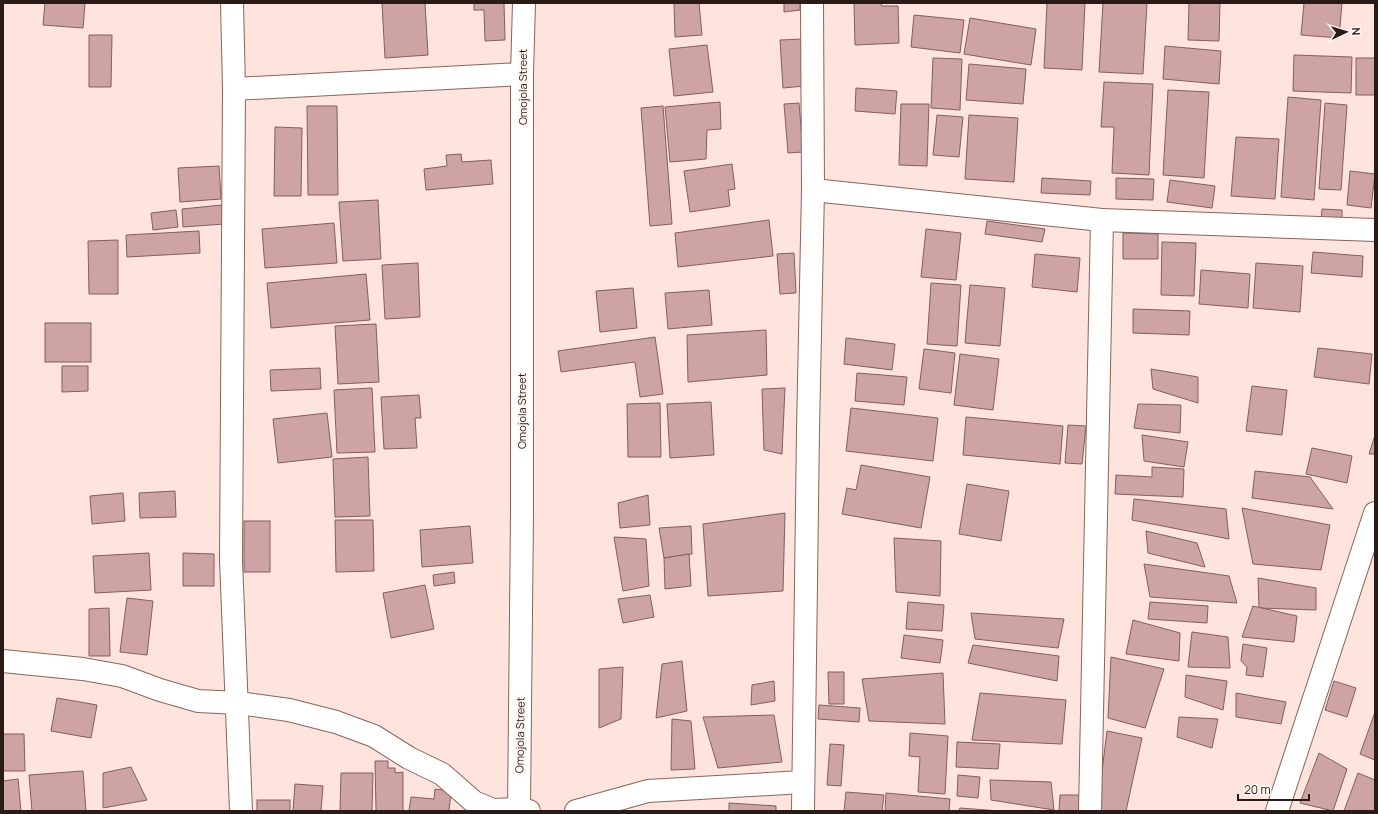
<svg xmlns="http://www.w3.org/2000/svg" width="1378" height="814" font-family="Manrope,sans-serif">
	<rect width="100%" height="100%" fill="#fee4dd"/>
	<!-- building -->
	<g fill="#cea3a4" stroke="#845d5e">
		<polygon points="45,3 85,3 83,28 43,25"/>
		<polygon points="382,3 425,3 428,55 385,58"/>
		<polygon points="474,3 504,3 505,40 485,41 484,10 474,10"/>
		<polygon points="674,3 699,3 702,35 675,37"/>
		<polygon points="784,3 800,3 800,10 784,12"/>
		<polygon points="854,3 881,3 882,6 898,6 899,43 855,45"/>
		<polygon points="1047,3 1085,3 1082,70 1044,68"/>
		<polygon points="1103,3 1147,3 1143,74 1099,72"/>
		<polygon points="1189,3 1220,3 1219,41 1188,40"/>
		<polygon points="1304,3 1342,3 1339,38 1301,35"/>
		<polygon points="914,15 964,20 960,53 911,47"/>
		<polygon points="970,18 1036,29 1031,65 964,54"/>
		<polygon points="89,35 112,35 111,87 89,87"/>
		<polygon points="802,39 805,86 783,88 780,40"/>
		<polygon points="707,45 713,92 674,96 669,49"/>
		<polygon points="1165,46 1221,51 1219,84 1163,79"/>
		<polygon points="1294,55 1352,57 1351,93 1293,91"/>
		<polygon points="933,58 962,59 960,110 931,108"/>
		<rect x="1356" y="58" width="19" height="37"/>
		<polygon points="969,64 1026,69 1023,104 966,100"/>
		<polygon points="1104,82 1153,84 1149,175 1112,173 1114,127 1101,127"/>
		<polygon points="856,88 897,91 895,114 855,111"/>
		<polygon points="1168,90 1209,92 1204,178 1163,175"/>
		<polygon points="1288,97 1321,100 1314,200 1281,197"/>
		<polygon points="720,102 721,129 707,130 706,159 670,162 665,107"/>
		<polygon points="799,103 803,152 788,153 784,104"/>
		<polygon points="1325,103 1347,105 1341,190 1319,189"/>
		<polygon points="901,104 929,104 927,166 899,165"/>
		<polygon points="307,106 337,106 338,195 308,195"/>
		<polygon points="663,106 672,224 650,226 641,108"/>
		<polygon points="937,115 963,117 959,157 933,155"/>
		<polygon points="969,115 1018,118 1014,182 965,179"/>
		<polygon points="275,127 302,128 301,196 274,196"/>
		<polygon points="1236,137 1279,139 1275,199 1231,196"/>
		<polygon points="461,154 462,162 491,160 493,184 426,190 424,169 447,166 446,155"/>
		<polygon points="732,164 735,189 728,190 730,206 690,212 684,171"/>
		<polygon points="219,166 221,199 180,202 178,168"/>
		<polygon points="1350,171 1375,174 1371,208 1347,205"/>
		<polygon points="1042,178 1091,181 1090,195 1041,193"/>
		<polygon points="1116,178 1154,179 1153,200 1116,199"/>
		<polygon points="1170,180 1215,186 1212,208 1167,202"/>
		<polygon points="378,200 381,259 343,261 339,202"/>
		<polygon points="222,205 224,224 183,227 182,209"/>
		<polygon points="1322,209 1342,210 1342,225 1321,224"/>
		<polygon points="176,210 178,227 153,230 151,213"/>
		<polygon points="769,220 773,256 678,267 675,233"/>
		<polygon points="987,221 1045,229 1042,242 985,234"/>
		<polygon points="334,223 337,263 265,268 262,229"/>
		<polygon points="926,229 961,233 956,280 921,277"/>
		<polygon points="199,231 200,253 127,257 126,235"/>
		<polygon points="1123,233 1158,234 1158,259 1123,259"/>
		<polygon points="118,240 118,294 89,294 88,241"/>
		<polygon points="1162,242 1196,243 1194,296 1161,295"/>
		<polygon points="1313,252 1363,256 1362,277 1311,273"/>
		<polygon points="794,253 796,293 780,294 777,254"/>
		<polygon points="1035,254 1080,258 1077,292 1032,287"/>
		<polygon points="418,263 420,317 385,319 382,265"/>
		<polygon points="1256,263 1303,266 1300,312 1253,308"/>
		<polygon points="1201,270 1250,274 1248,308 1199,304"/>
		<polygon points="366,274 370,320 271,328 267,283"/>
		<polygon points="931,283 961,285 957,346 927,344"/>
		<polygon points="970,285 1005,288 1000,346 965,343"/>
		<polygon points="633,288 637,328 600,332 596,291"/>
		<polygon points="709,290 712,325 668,329 665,293"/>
		<polygon points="1133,309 1190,311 1189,335 1133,333"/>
		<rect x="45" y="323" width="46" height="39"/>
		<polygon points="376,324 379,382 338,384 335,326"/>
		<polygon points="766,330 767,375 688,382 687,335"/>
		<polygon points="655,337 663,394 640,397 635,362 561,372 558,351"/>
		<polygon points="846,338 895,344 892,370 844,364"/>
		<polygon points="1318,348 1372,354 1369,384 1314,377"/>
		<polygon points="924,349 955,353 951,393 919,389"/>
		<polygon points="960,354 999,359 993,410 954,405"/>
		<polygon points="62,366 88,366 88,391 62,392"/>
		<polygon points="320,368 321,389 271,391 270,370"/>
		<polygon points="1151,369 1198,377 1198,403 1153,389"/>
		<polygon points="857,373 907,377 904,405 855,401"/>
		<polygon points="1252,386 1287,390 1282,435 1246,431"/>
		<polygon points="372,388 375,452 337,453 334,390"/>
		<polygon points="785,388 782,454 764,450 762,389"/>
		<polygon points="419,395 421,418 415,418 417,448 384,449 381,397"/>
		<polygon points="711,402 714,455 670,458 667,404"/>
		<polygon points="660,403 661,457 628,457 627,404"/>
		<polygon points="1138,404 1181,405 1180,433 1134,428"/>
		<polygon points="851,408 938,418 933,461 846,451"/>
		<polygon points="327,413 332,457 278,463 273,419"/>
		<polygon points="966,417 1063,426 1060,464 963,455"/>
		<polygon points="1068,425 1086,426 1082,464 1065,463"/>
		<polygon points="1142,435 1188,442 1184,467 1144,461"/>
		<polygon points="1375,435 1375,454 1369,454"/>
		<polygon points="1312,448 1352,456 1347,483 1306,474"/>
		<polygon points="368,457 370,516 335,517 333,459"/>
		<polygon points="861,465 930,477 921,528 842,514 847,488 856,490"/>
		<polygon points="1152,467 1184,469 1183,497 1115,494 1116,475 1152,477"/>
		<polygon points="1255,471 1310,477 1333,509 1252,498"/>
		<polygon points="967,484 1009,491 1001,541 959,534"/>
		<polygon points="175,491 176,517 140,518 139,493"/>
		<polygon points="123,493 125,521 92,524 90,496"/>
		<polygon points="648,495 650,525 620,528 618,503"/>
		<polygon points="1134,499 1226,509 1229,539 1132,520"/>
		<polygon points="1242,508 1330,525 1321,570 1253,564"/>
		<polygon points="785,513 783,591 708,596 703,524"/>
		<polygon points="335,520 373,520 374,571 336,572"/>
		<rect x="244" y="521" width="26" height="51"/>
		<polygon points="470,526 473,563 422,567 420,530"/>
		<polygon points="691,526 692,554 664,558 659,528"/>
		<polygon points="1146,531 1197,543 1205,567 1148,553"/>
		<polygon points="614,537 646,539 649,586 623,591"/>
		<polygon points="894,538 941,541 940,596 896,592"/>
		<polygon points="149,553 151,590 95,593 93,556"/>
		<polygon points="183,553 214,554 214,586 183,586"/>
		<polygon points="689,554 691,586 665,589 664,558"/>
		<polygon points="1144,564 1229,576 1237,603 1150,597"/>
		<polygon points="454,572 455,583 434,586 433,575"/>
		<polygon points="1258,578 1316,588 1316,610 1259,608"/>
		<polygon points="425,585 434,629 391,638 383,593"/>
		<polygon points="650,595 654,617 623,623 618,599"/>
		<polygon points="127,598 153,601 147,655 120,652"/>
		<polygon points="908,602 944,605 942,631 906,629"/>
		<polygon points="1150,602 1208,606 1207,623 1148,619"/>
		<polygon points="1253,606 1297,616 1294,642 1242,637"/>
		<polygon points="109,608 110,656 89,656 89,609"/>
		<polygon points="971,613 1064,619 1058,648 975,639"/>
		<polygon points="1133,620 1180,633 1179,661 1126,654"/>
		<polygon points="1192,632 1228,637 1230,668 1188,667"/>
		<polygon points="904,635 943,640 940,663 901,658"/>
		<polygon points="1243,644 1267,648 1263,677 1246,675 1247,667 1241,661"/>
		<polygon points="973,645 1059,656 1057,681 968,663"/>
		<polygon points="1111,657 1164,669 1145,728 1108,718"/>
		<polygon points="682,661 687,711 656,718 662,664"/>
		<polygon points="623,667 621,719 599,728 599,669"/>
		<polygon points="828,672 844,672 844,704 829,704"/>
		<polygon points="943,673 945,724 869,721 862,679"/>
		<polygon points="1186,675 1227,681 1223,710 1185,697"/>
		<polygon points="774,681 775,701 751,705 752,685"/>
		<polygon points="1334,681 1356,688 1347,717 1325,710"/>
		<polygon points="980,693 1066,700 1062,744 972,740"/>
		<polygon points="1236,693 1286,702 1281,724 1236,717"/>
		<polygon points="57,698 97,705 91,738 51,731"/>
		<polygon points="819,705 860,708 859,722 818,719"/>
		<polygon points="1375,712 1375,760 1360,754"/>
		<polygon points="774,715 782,762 718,768 703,717"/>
		<polygon points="1179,717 1218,719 1212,748 1177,737"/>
		<polygon points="672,719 691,721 695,769 671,770"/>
		<polygon points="1107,731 1142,738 1126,811 1097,811"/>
		<polygon points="910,733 948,736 945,794 918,792 920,757 909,756"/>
		<polygon points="3,734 24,734 25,771 3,771"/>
		<polygon points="957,742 1000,744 998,769 956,767"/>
		<polygon points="830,744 844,745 841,786 827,785"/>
		<polygon points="1319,753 1347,769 1333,811 1300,803"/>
		<polygon points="375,761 388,761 388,768 395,768 395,773 403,772 403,811 376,811"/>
		<polygon points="131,767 147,800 103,808 103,773"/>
		<polygon points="83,771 86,811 32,811 29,775"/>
		<polygon points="341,773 373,773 372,811 340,811"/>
		<polygon points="1358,773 1375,780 1375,811 1344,811"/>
		<polygon points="958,775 980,777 978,798 957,796"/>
		<polygon points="18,779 21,811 3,811 3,781"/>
		<polygon points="990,780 1051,782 1054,810 991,800"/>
		<polygon points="295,784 323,786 321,811 293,811"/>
		<polygon points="435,789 451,791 449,811 409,811 411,797 434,799"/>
		<polygon points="846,792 884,795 882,811 844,811"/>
		<polygon points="886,793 950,799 949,811 885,811"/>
		<polygon points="1060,795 1081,795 1081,811 1059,811"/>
		<rect x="257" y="800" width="33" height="11"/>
		<polygon points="729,803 776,806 776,811 729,811"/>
		<polygon points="960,808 1000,811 959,811"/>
	</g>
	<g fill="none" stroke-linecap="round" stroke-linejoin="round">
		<defs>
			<g id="street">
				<polyline points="232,3 234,89 231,560 241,811"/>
				<polyline points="524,3 522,74 522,513 519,809 529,811"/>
				<polyline points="234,89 522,74"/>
				<polyline points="813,190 1102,220 1375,230"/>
				<polyline points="3,661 83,669 122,676 160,690 198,701 238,703 289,710 336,722 374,736 409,758 442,774 474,802 493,810 519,809"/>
				<polyline points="576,811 648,791 803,782"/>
				<polyline points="803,811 808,430 813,190 812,3"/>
				<polyline points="1090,811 1102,220"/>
				<polyline points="1277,811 1375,513"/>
			</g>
		</defs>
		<!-- street casing -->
		<use href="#street" stroke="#896459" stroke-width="24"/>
		<!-- street -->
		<use href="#street" stroke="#fff" stroke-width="22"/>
	</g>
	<g text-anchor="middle" stroke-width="4" stroke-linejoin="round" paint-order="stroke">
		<!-- street labels -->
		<g font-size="11" fill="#2a1b17" stroke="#fff6f3">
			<text transform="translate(523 87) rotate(-90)" y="4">Omojola Street</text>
			<text transform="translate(522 411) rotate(-90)" y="4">Omojola Street</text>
			<text transform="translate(520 735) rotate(-89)" y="4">Omojola Street</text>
		</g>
	</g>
	<!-- border -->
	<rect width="1378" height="814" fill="none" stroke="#2a1b17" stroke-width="8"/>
	<!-- north arrow -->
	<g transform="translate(1346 32) rotate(86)" stroke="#fff6f3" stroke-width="3" paint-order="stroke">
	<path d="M0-3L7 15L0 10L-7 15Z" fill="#2a1b17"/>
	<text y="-6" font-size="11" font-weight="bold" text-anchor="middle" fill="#2a1b17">N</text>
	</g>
	<!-- scale -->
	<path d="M1238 794v6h71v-6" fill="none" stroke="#2a1b17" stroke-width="2"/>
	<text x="1244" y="794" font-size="12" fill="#2a1b17" stroke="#fff6f3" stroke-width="3" paint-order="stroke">20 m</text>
</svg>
